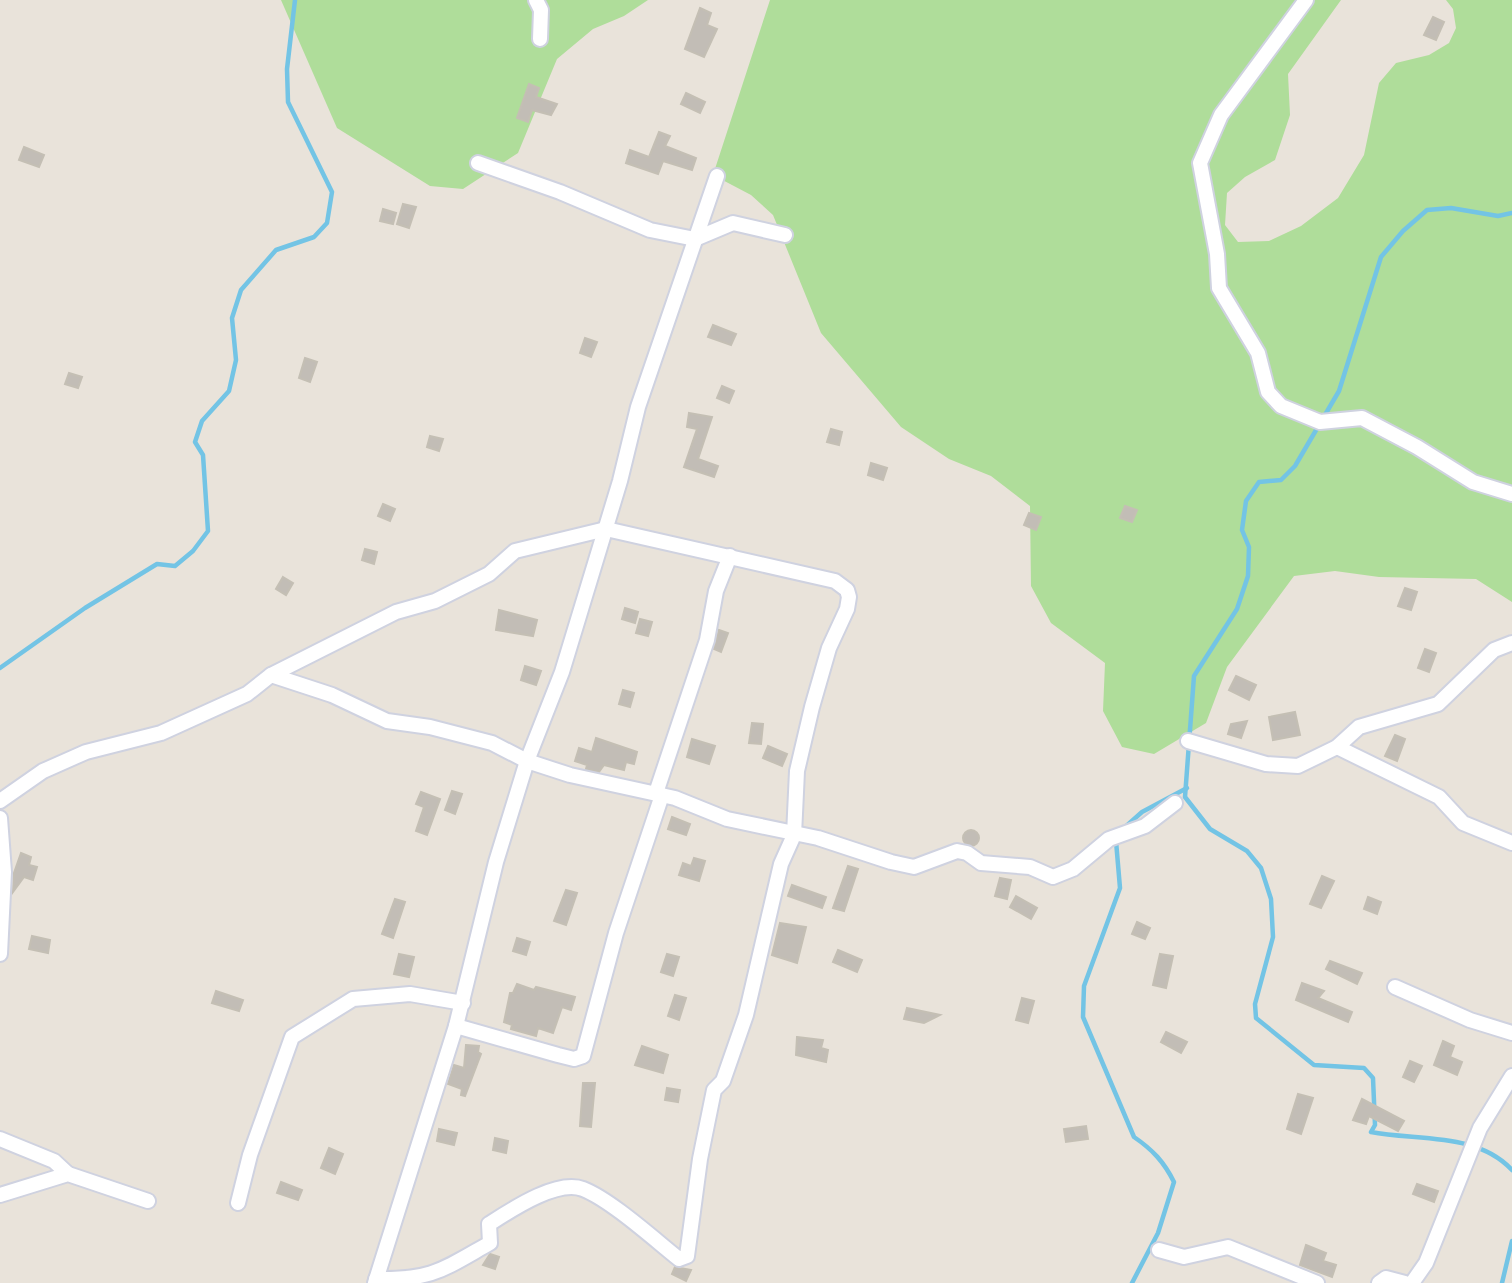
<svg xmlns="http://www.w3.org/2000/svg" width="1512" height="1283" font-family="'PT Sans',sans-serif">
	<rect width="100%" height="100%" fill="#e9e3da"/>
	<!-- green -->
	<g fill="#afdd9a">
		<polygon points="281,0 648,0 624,16 593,29 557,59 518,153 463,189 430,186 337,128"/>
		<polygon points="770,0 1341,0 1288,74 1290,115 1275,160 1245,177 1227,193 1225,225 1238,242 1269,241 1301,226 1338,198 1364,155 1379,83 1396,63 1429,55 1449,43 1456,28 1453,9 1446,0 1512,0 1512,602 1476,579 1379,577 1335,571 1294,576 1227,667 1206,723 1154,754 1122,747 1103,711 1105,663 1051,623 1031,586 1030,506 991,476 949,459 901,427 821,333 773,215 751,195 713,175"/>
	</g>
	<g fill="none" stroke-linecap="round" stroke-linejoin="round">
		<!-- stream -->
		<g stroke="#73c4e5" stroke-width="4.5">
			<path d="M1512,213L1498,216L1451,208L1427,210L1403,231L1381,257L1339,391L1295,466L1281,480L1259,482L1246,501L1242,530L1249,547L1248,576L1237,609L1194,676L1185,797L1210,829L1247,851L1261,868L1271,899L1273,937L1255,1004L1256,1018L1314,1065L1364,1068L1373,1078L1375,1125L1371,1132C1417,1141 1477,1132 1512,1170"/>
			<polyline points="0,668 85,608 157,564 175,566 193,551 208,531 203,455 195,442 202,421 229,391 236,360 232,318 241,290 276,250 314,237 327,223 332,192 288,102 287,69 295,0"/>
			<polyline points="1124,828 1142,812 1187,788"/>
			<path d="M1116,841L1120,888L1084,986L1083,1017L1134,1137C1153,1150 1164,1162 1174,1182L1158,1233L1132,1283"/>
			<polyline points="1502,1283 1512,1241"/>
		</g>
	</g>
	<!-- building -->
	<g fill="#c2bdb6" stroke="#c4bfb4" stroke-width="2">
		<polygon points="700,8 711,13 707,25 717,29 704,57 685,49"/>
		<polygon points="1433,17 1444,22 1436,40 1424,35"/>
		<polygon points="529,84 539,88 536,97 557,104 551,115 532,110 528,122 517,118"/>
		<polygon points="686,93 705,102 700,113 681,104"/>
		<polygon points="659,132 670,136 665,146 696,158 692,170 663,161 658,174 626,163 630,150 649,157"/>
		<polygon points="24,147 44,155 39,167 19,160"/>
		<polygon points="403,204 416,207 409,228 397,224"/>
		<polygon points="383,209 396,213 393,224 380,221"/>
		<polygon points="713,325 736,334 731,345 708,337"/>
		<polygon points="585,338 597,342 591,357 580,353"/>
		<polygon points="305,358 317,362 310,382 299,378"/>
		<polygon points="69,373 82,377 78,388 65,384"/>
		<polygon points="722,386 734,391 729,403 717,398"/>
		<polygon points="689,413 712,417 698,459 718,466 714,477 684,467 697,429 687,427"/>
		<polygon points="831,429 842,432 839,445 827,442"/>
		<polygon points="430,436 443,439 439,451 427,447"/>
		<polygon points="871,463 887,468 883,480 868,475"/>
		<polygon points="383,504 395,509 390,521 378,516"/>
		<polygon points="1125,506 1137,510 1132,522 1120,518"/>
		<polygon points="1029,513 1041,517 1036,530 1024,525"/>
		<polygon points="365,549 377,552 374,564 362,560"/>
		<polygon points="283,577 293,583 286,595 276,589"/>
		<polygon points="1405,588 1417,592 1411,610 1398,606"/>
		<polygon points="625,608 638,612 635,623 622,619"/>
		<polygon points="499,610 537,620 533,636 496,630"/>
		<polygon points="640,619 652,622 648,636 636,633"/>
		<polygon points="719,630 728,633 721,652 714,649"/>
		<polygon points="1425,649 1436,653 1429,672 1418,668"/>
		<polygon points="525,666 541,671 536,685 521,680"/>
		<polygon points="1236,676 1256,685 1249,700 1229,690"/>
		<polygon points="623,690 634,693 630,707 619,704"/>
		<polygon points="1295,712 1300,735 1273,740 1269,717"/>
		<polygon points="1247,721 1241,738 1228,734 1231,724"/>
		<polygon points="752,723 763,724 761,744 749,743"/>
		<polygon points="1395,735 1405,739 1397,761 1385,756"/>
		<polygon points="596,738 637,752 634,764 626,762 624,770 604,765 599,772 586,769 587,765 575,761 579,748 592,752"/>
		<polygon points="692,739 715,746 709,764 687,757"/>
		<polygon points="768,746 787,754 782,766 763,758"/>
		<polygon points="452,791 462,794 455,814 445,810"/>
		<polygon points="421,792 440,799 427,835 416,831 424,807 416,804"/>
		<polygon points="672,817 690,824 686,835 668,829"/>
		<circle cx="971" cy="838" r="8"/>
		<polygon points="21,853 31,857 29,865 37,867 33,880 24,877 13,892 14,873"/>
		<polygon points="694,858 705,861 699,881 679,875 683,863 691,866"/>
		<polygon points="848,866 858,869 844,911 833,908"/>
		<polygon points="1322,876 1334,881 1321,908 1310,904"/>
		<polygon points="1000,878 1011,880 1007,899 995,896"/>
		<polygon points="792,885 826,897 822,908 788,896"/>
		<polygon points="566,890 577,893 566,925 554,921"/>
		<polygon points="1016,896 1037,908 1031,919 1010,907"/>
		<polygon points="1368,897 1381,902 1377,914 1364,909"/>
		<polygon points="395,899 405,902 393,938 382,934"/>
		<polygon points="1137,922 1150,928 1145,939 1132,934"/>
		<polygon points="780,923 806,927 797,963 772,955"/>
		<polygon points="32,936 50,940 48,953 29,949"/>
		<polygon points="517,938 530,942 526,955 513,951"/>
		<polygon points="838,950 862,960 857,972 833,962"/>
		<polygon points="399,954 414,957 409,977 394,974"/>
		<polygon points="667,954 679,957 673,976 661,972"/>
		<polygon points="1160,954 1173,956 1166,988 1153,985"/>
		<polygon points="1330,961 1362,973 1357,984 1326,969"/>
		<polygon points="1302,983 1324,991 1318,998 1352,1012 1348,1022 1296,1000"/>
		<polygon points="517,984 534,990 536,987 575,997 571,1010 562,1007 553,1033 538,1028 536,1036 511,1029 512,1025 504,1022 510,993 513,993"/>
		<polygon points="216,991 243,1000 239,1011 212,1003"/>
		<polygon points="675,995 686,998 679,1020 668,1016"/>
		<polygon points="1022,998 1034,1001 1028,1023 1016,1020"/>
		<polygon points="907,1008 940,1015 924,1023 904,1019"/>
		<polygon points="1166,1032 1187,1042 1181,1053 1161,1042"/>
		<polygon points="797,1037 823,1040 821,1048 828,1050 826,1062 796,1055"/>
		<polygon points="1443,1041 1454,1046 1450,1057 1462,1062 1457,1075 1434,1065"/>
		<polygon points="466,1045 479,1046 478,1052 481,1054 465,1096 461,1095 462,1089 448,1084 454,1065 464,1068"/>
		<polygon points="642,1046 668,1055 663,1073 635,1065"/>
		<polygon points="1410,1061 1422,1066 1414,1082 1403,1077"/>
		<polygon points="583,1083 595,1083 591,1127 580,1126"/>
		<polygon points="667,1088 680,1090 678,1102 665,1100"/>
		<polygon points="1298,1094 1313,1098 1301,1134 1287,1129"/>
		<polygon points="1362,1099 1404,1121 1398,1131 1369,1116 1366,1124 1353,1120"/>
		<polygon points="1086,1126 1088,1139 1066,1142 1064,1129"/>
		<polygon points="439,1129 457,1133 454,1145 437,1141"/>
		<polygon points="495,1138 508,1141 506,1153 493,1150"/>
		<polygon points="329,1148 343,1154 335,1174 321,1168"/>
		<polygon points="281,1182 302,1190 298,1200 277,1193"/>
		<polygon points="1417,1184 1438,1191 1434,1202 1413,1194"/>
		<polygon points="1306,1245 1326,1253 1323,1261 1336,1265 1332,1277 1300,1265"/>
		<polygon points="490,1254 499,1257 495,1269 483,1265"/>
		<polygon points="675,1267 691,1270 686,1281 672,1274"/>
	</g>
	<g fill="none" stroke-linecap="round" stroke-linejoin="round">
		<defs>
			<g id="street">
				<polyline points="536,0 541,10 540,39"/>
				<polyline points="1306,0 1221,115 1200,163 1217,254 1219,288 1258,353 1268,392 1281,406 1320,422 1362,418 1417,447 1473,482 1512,494"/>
				<polyline points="478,163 560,192 650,230 695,239 733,223 785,235"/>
				<polyline points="271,675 332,695 387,721 430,727 492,743 527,761 570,775 675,798 727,819 818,838 891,862 914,867 957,851 967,853 981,863 1030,867 1053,877 1073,869 1109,839 1145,826 1175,803"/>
				<polyline points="1188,741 1266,764 1298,766 1337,747 1359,727 1438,704 1494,650 1512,643"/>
				<polyline points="1337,747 1439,797 1463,823 1512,843"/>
				<polyline points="656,793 707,640 716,591 730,556"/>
				<path d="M0,801L43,771L86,752L161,733L247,694L271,675L396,612L435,601L489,574L515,551L606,529L835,581L847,590L849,597L847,609L829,648L812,707L797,771L794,835L781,864L746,1015L723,1081L714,1090L700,1159L687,1256L679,1259C655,1240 611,1200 583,1189C557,1179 511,1210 489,1224L490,1243C442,1270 432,1280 376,1279"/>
				<polyline points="0,818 4,872 0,954"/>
				<polyline points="1395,987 1470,1020 1512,1033"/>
				<polyline points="456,1026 558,1055 574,1059 583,1056 616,933 662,795"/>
				<polyline points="0,1139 54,1161 68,1174"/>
				<polyline points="0,1195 68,1174 148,1201"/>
				<polyline points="238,1203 250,1155 292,1037 353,999 410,994 463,1003"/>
				<polyline points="1159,1250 1184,1257 1228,1247 1317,1283"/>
				<polyline points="375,1283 456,1026 496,862 527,761 562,672 620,481 638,407 717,176"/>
				<polyline points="1379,1283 1386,1278 1405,1283"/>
				<polyline points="1412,1283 1426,1263 1480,1128 1512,1076"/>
			</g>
		</defs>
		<!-- street casing -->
		<use href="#street" stroke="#cfd2e0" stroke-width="18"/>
		<!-- street -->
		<use href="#street" stroke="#fff" stroke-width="14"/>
	</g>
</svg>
